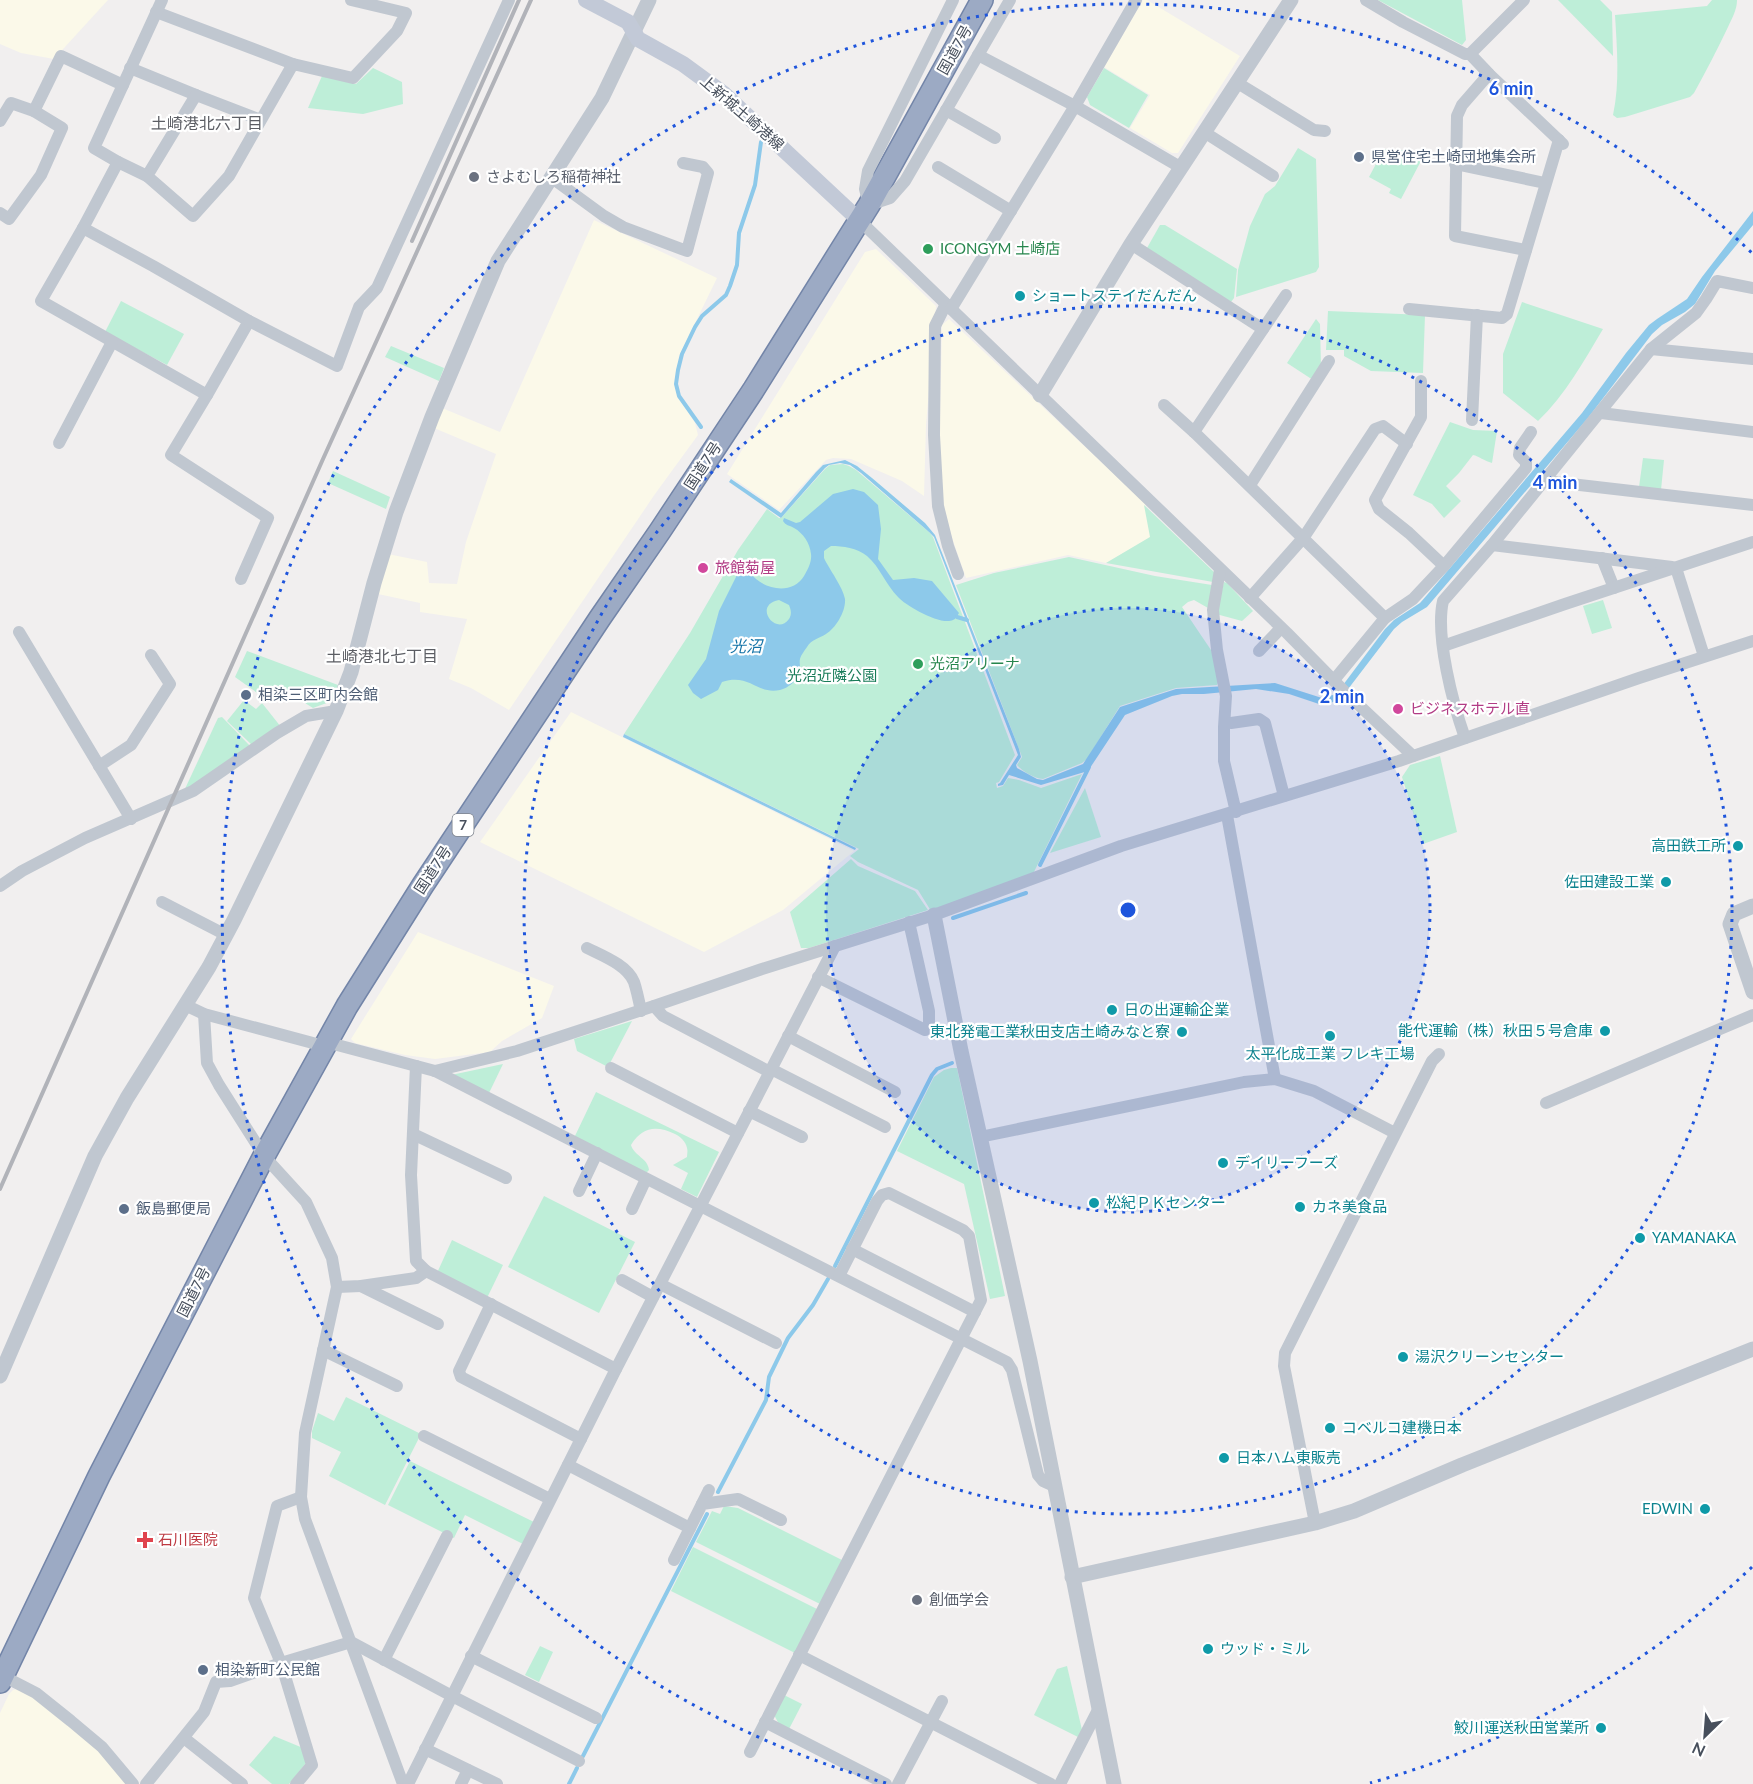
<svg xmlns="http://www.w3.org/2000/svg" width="1753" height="1784" font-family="Lato,'Noto Sans JP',sans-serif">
	<rect width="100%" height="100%" fill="#f1efef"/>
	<!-- commercial -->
	<g fill="#fbf9e9">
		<polygon points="0,0 108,0 54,59 21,53 0,44"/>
		<polygon points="1143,0 1147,0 1240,56 1178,153 1172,153 1130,128 1150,95 1104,67"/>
		<polygon points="594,220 717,278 679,356 675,382 677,394 695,423 698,435 655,494 509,710 471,688 449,679 467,619 420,612 420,603 378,594 388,554 427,562 429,583 457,584 466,542 496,454 434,428 442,408 500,432"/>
		<polygon points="876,249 936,306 926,425 924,496 902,481 851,459 833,458 826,460 779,510 727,474 865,252"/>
		<polygon points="949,319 1145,503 1151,537 1106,563 1068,555 966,578 950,532 943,504 939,466 942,325"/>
		<polygon points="571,712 854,851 783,910 704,952 480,842"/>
		<polygon points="418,932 554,986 542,1018 502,1041 490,1052 435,1059 405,1055 355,1043 351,1039"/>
		<polygon points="18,1689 32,1696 69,1724 109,1761 126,1784 0,1784 0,1713 9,1694 13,1690"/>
	</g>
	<!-- green -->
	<g fill="#beeed8">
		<polygon points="1378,0 1462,0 1466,40 1462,45"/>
		<polygon points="1558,0 1600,0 1612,12 1613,56"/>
		<path d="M1712,0H1737C1737,10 1732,18 1728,27C1717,50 1706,71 1694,93L1690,97L1625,117L1617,118L1613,115C1620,83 1617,49 1615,15L1707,6Z"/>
		<polygon points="373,68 402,82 403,104 363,114 308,108 322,76 356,84"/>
		<polygon points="1104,68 1148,95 1129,128 1090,105 1087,97"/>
		<polygon points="1298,148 1316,159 1319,267 1316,272 1236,297 1238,270 1250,226 1265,194 1275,186"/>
		<polygon points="1384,149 1403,150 1422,159 1401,199 1389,193 1391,189 1369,177"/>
		<polygon points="1160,225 1165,225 1237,269 1234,298 1231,302 1147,248"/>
		<polygon points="121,301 184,334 167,365 105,332"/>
		<path d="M1522,302L1603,329C1584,361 1565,395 1538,421L1503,393V354Z"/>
		<polygon points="1328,311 1425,315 1423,373 1371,371 1344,356 1344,350 1326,350"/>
		<polygon points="1316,319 1320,324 1321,368 1313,380 1287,363"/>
		<polygon points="391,346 444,368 439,381 385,357"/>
		<path d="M1450,422L1473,430L1497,431L1492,463C1484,461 1479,456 1473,455L1459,473L1446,486L1461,501L1444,518L1432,504L1413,495Z"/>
		<polygon points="1643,458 1664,460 1661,490 1639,487"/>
		<polygon points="843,464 849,466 856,470 929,532 933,537 1015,755 999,782 996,783 997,788 1003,786 1008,778 1019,780 1041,788 1082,774 1032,876 931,911 918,890 858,862 850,856 859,849 624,734 690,633 738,550 767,509 779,518 781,518 825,469 830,465"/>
		<polygon points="333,471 390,497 386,509 328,483"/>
		<polygon points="1144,505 1215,573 1213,582 1106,563 1150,537"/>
		<path d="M1069,557L1155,576L1212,585L1208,608L1194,600L1188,602L1182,607L1211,650L1216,663L1218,683L1217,685L1176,688L1120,706L1087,759L1082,763L1043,779C1034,778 1023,772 1017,765L1022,757L1019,749L956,585L994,573Z"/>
		<polygon points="1224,582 1227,583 1253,611 1242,621 1216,614"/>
		<polygon points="1603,600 1612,628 1592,634 1583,606"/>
		<polygon points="247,651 338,685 332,701 313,708 292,695 287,697 280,687 264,697 260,695 235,677"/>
		<polygon points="244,700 256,709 262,703 281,727 253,746 227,721"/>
		<polygon points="222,717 251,747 184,791 218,718"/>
		<polygon points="1440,756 1457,832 1423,844 1402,777 1410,765"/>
		<polygon points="1085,788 1101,837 1050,853"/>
		<polygon points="851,859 858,866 915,891 928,910 809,948 801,948 790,912"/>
		<polygon points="632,1021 608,1067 577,1051 574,1039"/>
		<polygon points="503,1064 489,1093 451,1075"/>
		<polygon points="951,1068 957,1068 1005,1296 990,1299 964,1184 897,1151 934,1077 944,1070"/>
		<path d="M596,1092L719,1152L697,1197L681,1189L688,1173L673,1165L687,1157C687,1154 688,1151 687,1148C686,1142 680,1136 675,1134C656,1125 642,1127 631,1145C634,1156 648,1158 649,1170L646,1173L574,1138Z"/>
		<polygon points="544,1196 635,1242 599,1313 508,1267"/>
		<polygon points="452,1240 503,1265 487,1298 437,1273"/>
		<polygon points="346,1397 421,1434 385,1505 329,1476 341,1452 312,1438 312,1431 318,1413 334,1421"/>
		<polygon points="410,1461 534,1522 523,1544 465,1515 454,1538 388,1505"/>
		<polygon points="724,1506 738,1508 842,1560 820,1604 696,1542 712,1511 720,1514"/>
		<polygon points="693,1547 817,1609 795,1653 671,1591"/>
		<polygon points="540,1646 553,1652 539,1682 525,1675"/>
		<polygon points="1067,1666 1082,1730 1078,1737 1034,1715 1057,1669"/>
		<polygon points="784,1695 802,1704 789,1729 779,1724 774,1715"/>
		<polygon points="274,1736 303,1748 306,1763 289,1784 272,1784 249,1765"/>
	</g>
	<!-- water -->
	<g fill="#8dc9ea" fill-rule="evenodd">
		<polygon points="1753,211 1753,225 1715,271 1695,304 1685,312 1662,325 1652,334 1588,418 1427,607 1402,622 1394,629 1342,697 1331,703 1322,705 1289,694 1256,689 1204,694 1182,694 1172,696 1125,715 1088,771 1041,785 1009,775 1003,785 998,786 998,784 1000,783 1018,755 934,537 929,532 861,473 850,465 840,463 829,465 825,468 781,518 729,482 731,479 781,513 816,472 823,465 845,460 857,466 872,478 925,523 935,535 1019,749 1021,757 1016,765 1017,768 1037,779 1043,780 1083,764 1120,707 1176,689 1275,683 1322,698 1333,695 1337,693 1385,629 1394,620 1420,603 1427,595 1582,413 1626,353 1649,325 1657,319 1687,299 1702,277"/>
		<path d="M853,489L864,492L878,505L881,529L878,559L893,580L914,578L932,581L959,613C957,616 956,619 953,620C941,626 906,606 898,597C886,585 880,567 867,556C857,548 843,546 831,546L824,551V558C829,569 843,587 845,599C846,611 836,628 826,634C818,639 812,639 807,647C805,650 801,655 800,659C799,663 801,668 800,673C797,681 788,688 780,690C757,695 750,673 722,682L718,690L701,699L693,693L688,685L706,659L719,611L738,573L747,569C750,572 752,576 756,579C770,591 794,593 804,576C808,569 812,562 811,554C810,543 803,533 794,528C789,525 786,526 783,521L784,518L796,523L800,522L833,494ZM779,600L789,605C791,610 792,614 789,619C776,637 752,605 779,600Z"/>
		<polygon points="624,734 856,848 855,850 623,737"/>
	</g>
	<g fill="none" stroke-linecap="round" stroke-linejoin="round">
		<!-- stream -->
		<g stroke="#8dc9ea" stroke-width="4">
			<polyline points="701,427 679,396 676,384 678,370 682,354 695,327 702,316 726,295 730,286 737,265 739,233 755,185 761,142"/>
			<polyline points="957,617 967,620"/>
			<polyline points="1040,865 1089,767"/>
			<polyline points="953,918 1026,893"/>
			<polyline points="835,1266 932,1075 937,1069 952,1063"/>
			<polyline points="718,1492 766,1400 769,1377 788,1338 813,1305 828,1279"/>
			<polyline points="583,1756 707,1514"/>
			<polyline points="569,1784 577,1768"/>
		</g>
		<defs>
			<polyline id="trunk" points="0,1682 99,1476 264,1156 347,1006 423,885 600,618 660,531 754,389 869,205 982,0"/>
		</defs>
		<!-- trunk casing -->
		<use href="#trunk" stroke="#7385a8" stroke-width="24"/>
		<!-- minor -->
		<g stroke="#c0c7d0" stroke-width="12">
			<polyline points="953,0 868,171 865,189 869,205 890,198 905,181 1010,0"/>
			<polyline points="1366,0 1403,22 1465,54 1470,54 1524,0"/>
			<polyline points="156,12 293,64"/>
			<polyline points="1470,54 1489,74 1563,144"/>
			<polyline points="978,55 1075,106 1180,167"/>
			<polyline points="130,68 196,95"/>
			<polyline points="1489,74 1462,105 1457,116 1455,236 1526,250"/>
			<polyline points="1236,82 1314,130 1325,131"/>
			<polyline points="946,110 995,138"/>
			<polyline points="34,111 61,56 123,85"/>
			<polyline points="261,120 196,95 147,176 193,216 229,176 293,64 353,78 397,31 406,13 351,0"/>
			<polyline points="0,121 11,103 34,111 62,128 41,175 9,219 0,213"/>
			<polyline points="1204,132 1273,176"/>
			<polyline points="118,162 147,176"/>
			<polyline points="1455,164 1545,183"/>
			<polyline points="938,167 1011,211"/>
			<polyline points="552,178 604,216 623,227 687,251 708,173 703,167 683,163"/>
			<polyline points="859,220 1287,633 1346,693 1413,756"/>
			<polygon points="83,228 153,266 249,321 207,395 41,301"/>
			<polyline points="83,228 118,162 94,148 162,0"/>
			<polyline points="1131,244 1263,329"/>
			<polyline points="1286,295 1194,432 1385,618"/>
			<polyline points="946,304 935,326 934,435 938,506 948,546 958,574"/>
			<polyline points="951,309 1075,106 1136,0"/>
			<polyline points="1409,309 1502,318 1507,314 1559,140"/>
			<polyline points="249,321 337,366 359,307 377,288 509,0"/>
			<polyline points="1651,349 1753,359"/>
			<polyline points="1421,381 1421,417 1375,500 1379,509 1409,533 1444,566"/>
			<polyline points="207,395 171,455 268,518 241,579"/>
			<polyline points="1164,405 1194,432"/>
			<polyline points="1601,413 1753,432"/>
			<polyline points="1472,420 1477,315"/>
			<polyline points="59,443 112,342"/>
			<polyline points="1545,481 1753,505"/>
			<polyline points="1250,485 1329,361"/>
			<polyline points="1492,545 1672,567"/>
			<polyline points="1602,558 1614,588"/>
			<polyline points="1676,568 1704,656"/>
			<polyline points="1220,570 1213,610 1217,650 1226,696 1224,727 1224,761 1236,812"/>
			<polyline points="1250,598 1304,537 1375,429 1383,426 1407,444"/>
			<polyline points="19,632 131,819"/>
			<polyline points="1443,646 1565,604 1753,542"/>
			<polyline points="1259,651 1281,628"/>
			<polyline points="1334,680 1385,618 1413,599 1444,566 1526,468 1526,462 1519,455 1520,448 1531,432"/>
			<polyline points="1231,723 1259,719 1265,723 1284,796"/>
			<path d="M1465,738C1453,704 1435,636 1443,601L1492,545L1651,349L1696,313L1706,299L1717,281L1753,288"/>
			<polyline points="99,766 131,745 170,684 151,655"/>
			<polyline points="1227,815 1275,1079"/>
			<polyline points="0,886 22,871 85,838 193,791 277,733 306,716 336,711"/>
			<polyline points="162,902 226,935"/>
			<path d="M587,948C603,956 627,965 634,982C637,991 639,1001 641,1011"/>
			<polyline points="818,977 925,1030 929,1026 929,1011 909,922"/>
			<polyline points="185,1005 204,1014 324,1046"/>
			<polyline points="654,1006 663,1016 770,1072"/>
			<polyline points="204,1014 207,1063 219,1085 264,1156 306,1202 332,1258 337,1287 305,1433 301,1497 305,1519 403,1784"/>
			<polyline points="788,1036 895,1092"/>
			<polyline points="326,1042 435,1071 1007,1362 1012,1370 1038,1475 1043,1481 1054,1486"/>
			<polyline points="416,1066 411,1175 416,1261 426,1271 616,1369"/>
			<polyline points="611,1068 738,1133"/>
			<polyline points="771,1069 885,1127"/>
			<polyline points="435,1071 517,1051 654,1006 762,969 934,915 1121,846 1399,761 1639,678 1753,641"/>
			<polyline points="1546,1103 1753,1015"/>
			<polyline points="749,1111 802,1137"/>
			<polyline points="413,1134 506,1178"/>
			<polyline points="980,1137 1244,1082 1275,1079 1314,1091 1395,1133"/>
			<polyline points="579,1191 597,1153"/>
			<polyline points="632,1209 646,1179"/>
			<polyline points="852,1249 975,1312"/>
			<polyline points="622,1280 653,1297"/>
			<polyline points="660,1284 776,1343"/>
			<polyline points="361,1286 438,1324"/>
			<polyline points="337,1287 361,1286 416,1278 426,1271"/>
			<polyline points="491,1304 459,1371 461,1377 581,1439"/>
			<polyline points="323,1350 397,1386"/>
			<polyline points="424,1436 550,1499"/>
			<polyline points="568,1465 690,1528"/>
			<polyline points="702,1504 709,1490"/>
			<polyline points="1315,1523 1284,1366 1285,1353 1432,1061 1439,1054"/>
			<polyline points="674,1560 702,1504 738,1499 781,1520"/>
			<polyline points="799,1655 1051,1784"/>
			<polyline points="471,1656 596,1718"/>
			<polyline points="384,1660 447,1536"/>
			<polyline points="3,1676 36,1693 71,1721 102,1747 133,1784"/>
			<polyline points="765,1722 886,1784"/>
			<polyline points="184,1738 242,1784"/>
			<polyline points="425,1749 497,1784"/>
			<polyline points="750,1752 981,1300 969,1236 963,1230 889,1193 882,1195 877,1201 839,1276"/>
			<polyline points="146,1784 204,1712 216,1682 230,1681 281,1663 351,1642 452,1696 579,1761"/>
			<polyline points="296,1784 312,1765 281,1663 254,1598 277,1506 301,1497"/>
			<polyline points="408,1784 616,1369 835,946"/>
			<polyline points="461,1784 468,1770"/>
			<polyline points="898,1784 942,1701"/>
			<polyline points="1060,1784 1099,1708"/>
		</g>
		<!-- tertiary -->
		<g stroke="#c0c7d0" stroke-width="15">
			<polyline points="1040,395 1131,244 1291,0"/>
			<polyline points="1753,906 1734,914 1730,924 1753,992"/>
			<polyline points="934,915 961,1051 1030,1361 1114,1784"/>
			<polyline points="0,1376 95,1156 127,1098 209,967 234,920 336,711 351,672 374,583 396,512 432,417 498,261 602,98 649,0"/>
			<polyline points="1072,1577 1315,1523 1354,1511 1462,1465 1753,1349"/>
		</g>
		<!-- secondary -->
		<polyline stroke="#c2c9d7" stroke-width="16" points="586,0 628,22 638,39 683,64 724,94 859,220"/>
		<!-- trunk -->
		<use href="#trunk" stroke="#9caac4" stroke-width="21"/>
		<!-- rail -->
		<g stroke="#b1b3b9" stroke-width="4">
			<polyline points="412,241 519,0"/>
			<polyline points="0,1189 323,459 531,0"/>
		</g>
	</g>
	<!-- distance rings -->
	<circle cx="1128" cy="910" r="302" fill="#1e55dc" fill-opacity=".12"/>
	<g fill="none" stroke="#1e55dc" stroke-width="3" stroke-dasharray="3 6">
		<circle cx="1128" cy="910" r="302"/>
		<circle cx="1128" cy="910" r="604"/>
		<path d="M1752 1567A906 906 0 0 1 1370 1783M886 1783A906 906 0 1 1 1752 253"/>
	</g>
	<!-- markers -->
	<g fill="#5c6f8a" stroke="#fff" stroke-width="2">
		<circle cx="1359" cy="157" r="6"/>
		<circle cx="246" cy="695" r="6"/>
		<circle cx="124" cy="1209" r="6"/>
		<circle cx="203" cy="1670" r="6"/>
	</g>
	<g fill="#6b7280" stroke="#fff" stroke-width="2">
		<circle cx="474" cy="177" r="6"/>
		<circle cx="917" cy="1600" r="6"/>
	</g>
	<g fill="#2e9e5b" stroke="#fff" stroke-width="2">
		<circle cx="928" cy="249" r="6"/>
		<circle cx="918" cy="664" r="6"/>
	</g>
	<g fill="#0f9aa8" stroke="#fff" stroke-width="2">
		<circle cx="1020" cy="296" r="6"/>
		<circle cx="1738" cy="846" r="6"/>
		<circle cx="1666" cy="882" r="6"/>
		<circle cx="1112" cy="1010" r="6"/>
		<circle cx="1605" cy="1031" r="6"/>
		<circle cx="1182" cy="1032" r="6"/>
		<circle cx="1330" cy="1036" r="6"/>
		<circle cx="1223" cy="1163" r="6"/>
		<circle cx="1094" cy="1203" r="6"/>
		<circle cx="1300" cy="1207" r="6"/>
		<circle cx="1640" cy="1238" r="6"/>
		<circle cx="1403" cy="1357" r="6"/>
		<circle cx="1330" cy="1428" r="6"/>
		<circle cx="1224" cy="1458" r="6"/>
		<circle cx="1705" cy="1509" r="6"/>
		<circle cx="1208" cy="1649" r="6"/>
		<circle cx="1601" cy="1728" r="6"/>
	</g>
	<g fill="#d1479c" stroke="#fff" stroke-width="2">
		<circle cx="703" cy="568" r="6"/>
		<circle cx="1398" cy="709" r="6"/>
	</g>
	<path fill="#e0444e" stroke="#fff" stroke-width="2" d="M142 1531h6v6h6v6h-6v6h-6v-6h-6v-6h6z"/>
	<g text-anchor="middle" stroke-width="4.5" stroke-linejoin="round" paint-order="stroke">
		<!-- shield labels -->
		<rect fill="#fff" stroke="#7e848d" stroke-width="1.5" x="452.5" y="814" width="21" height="22" rx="4.5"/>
		<g font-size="14" font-weight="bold" fill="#474f5c">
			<text x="463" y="830">7</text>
		</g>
		<!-- street labels -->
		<g font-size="15" fill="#474f5c" stroke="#fff">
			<text transform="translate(955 50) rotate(-61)" y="5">国道7号</text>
			<text transform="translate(742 113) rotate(41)" y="5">上新城土崎港線</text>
			<text transform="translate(703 466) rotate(-57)" y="5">国道7号</text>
			<text transform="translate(433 870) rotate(-57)" y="5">国道7号</text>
			<text transform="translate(194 1292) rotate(-63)" y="5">国道7号</text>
		</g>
		<!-- service labels -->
		<g font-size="15" fill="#4e5e75" stroke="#fff" text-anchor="start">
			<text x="1371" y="162">県営住宅土崎団地集会所</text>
			<text x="258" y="700">相染三区町内会館</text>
			<text x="136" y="1214">飯島郵便局</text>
			<text x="215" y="1675">相染新町公民館</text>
		</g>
		<!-- worship labels -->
		<g font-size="15" fill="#5b616d" stroke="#fff" text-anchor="start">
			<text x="486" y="182">さよむしろ稲荷神社</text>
			<text x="929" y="1605">創価学会</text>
		</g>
		<!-- leisure labels -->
		<g font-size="15" fill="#27864d" stroke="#fff" text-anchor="start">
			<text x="940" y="254">ICONGYM 土崎店</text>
			<text x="930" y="669">光沼アリーナ</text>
		</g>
		<!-- culture labels -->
		<g font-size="15" fill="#0d838f" stroke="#fff" text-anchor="start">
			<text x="1032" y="301">ショートステイだんだん</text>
			<text x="1726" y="851" text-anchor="end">高田鉄工所</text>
			<text x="1654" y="887" text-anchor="end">佐田建設工業</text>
			<text x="1124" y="1015">日の出運輸企業</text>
			<text x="1593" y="1036" text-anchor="end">能代運輸（株）秋田５号倉庫</text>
			<text x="1170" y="1037" text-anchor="end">東北発電工業秋田支店土崎みなと寮</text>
			<text x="1330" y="1059" text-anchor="middle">太平化成工業 フレキ工場</text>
			<text x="1235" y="1168">デイリーフーズ</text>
			<text x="1106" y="1208">松紀ＰＫセンター</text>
			<text x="1312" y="1212">カネ美食品</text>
			<text x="1652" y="1243">YAMANAKA</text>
			<text x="1415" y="1362">湯沢クリーンセンター</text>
			<text x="1342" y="1433">コベルコ建機日本</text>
			<text x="1236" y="1463">日本ハム東販売</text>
			<text x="1693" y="1514" text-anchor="end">EDWIN</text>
			<text x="1220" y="1654">ウッド・ミル</text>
			<text x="1589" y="1733" text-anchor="end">鮫川運送秋田営業所</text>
		</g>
		<!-- hotel labels -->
		<g font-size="15" fill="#b23c85" stroke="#fff" text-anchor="start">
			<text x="715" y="573">旅館菊屋</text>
			<text x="1410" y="714">ビジネスホテル直</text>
		</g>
		<!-- park labels -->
		<g font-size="15" fill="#197c59" stroke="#fff">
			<text x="832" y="681">光沼近隣公園</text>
		</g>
		<!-- health labels -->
		<g font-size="15" fill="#be3a42" stroke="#fff" text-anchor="start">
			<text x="158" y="1545">石川医院</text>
		</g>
		<!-- neighbourhood labels -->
		<g font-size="16" fill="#5c5e64" stroke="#fff">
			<text x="207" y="129">土崎港北六丁目</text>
			<text x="382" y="662">土崎港北七丁目</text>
		</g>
		<!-- water labels -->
		<g font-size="16" font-style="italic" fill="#1071a6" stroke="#fff">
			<text x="746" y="652">光沼</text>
		</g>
	</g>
	<circle cx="1128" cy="910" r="9" fill="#1e55dc" stroke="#fff" stroke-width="3"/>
	<g font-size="18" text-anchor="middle" font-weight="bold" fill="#1e55dc" stroke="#fff" stroke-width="4.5" stroke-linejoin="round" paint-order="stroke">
		<text x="1511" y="95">6 min</text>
		<text x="1555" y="489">4 min</text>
		<text x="1342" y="703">2 min</text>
	</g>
	<!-- north arrow -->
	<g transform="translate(1705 1736) rotate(205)" stroke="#ffffff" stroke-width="4.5" paint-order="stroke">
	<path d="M0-4.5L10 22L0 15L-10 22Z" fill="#474f5c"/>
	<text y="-9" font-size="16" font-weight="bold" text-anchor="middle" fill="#474f5c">N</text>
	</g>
</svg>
